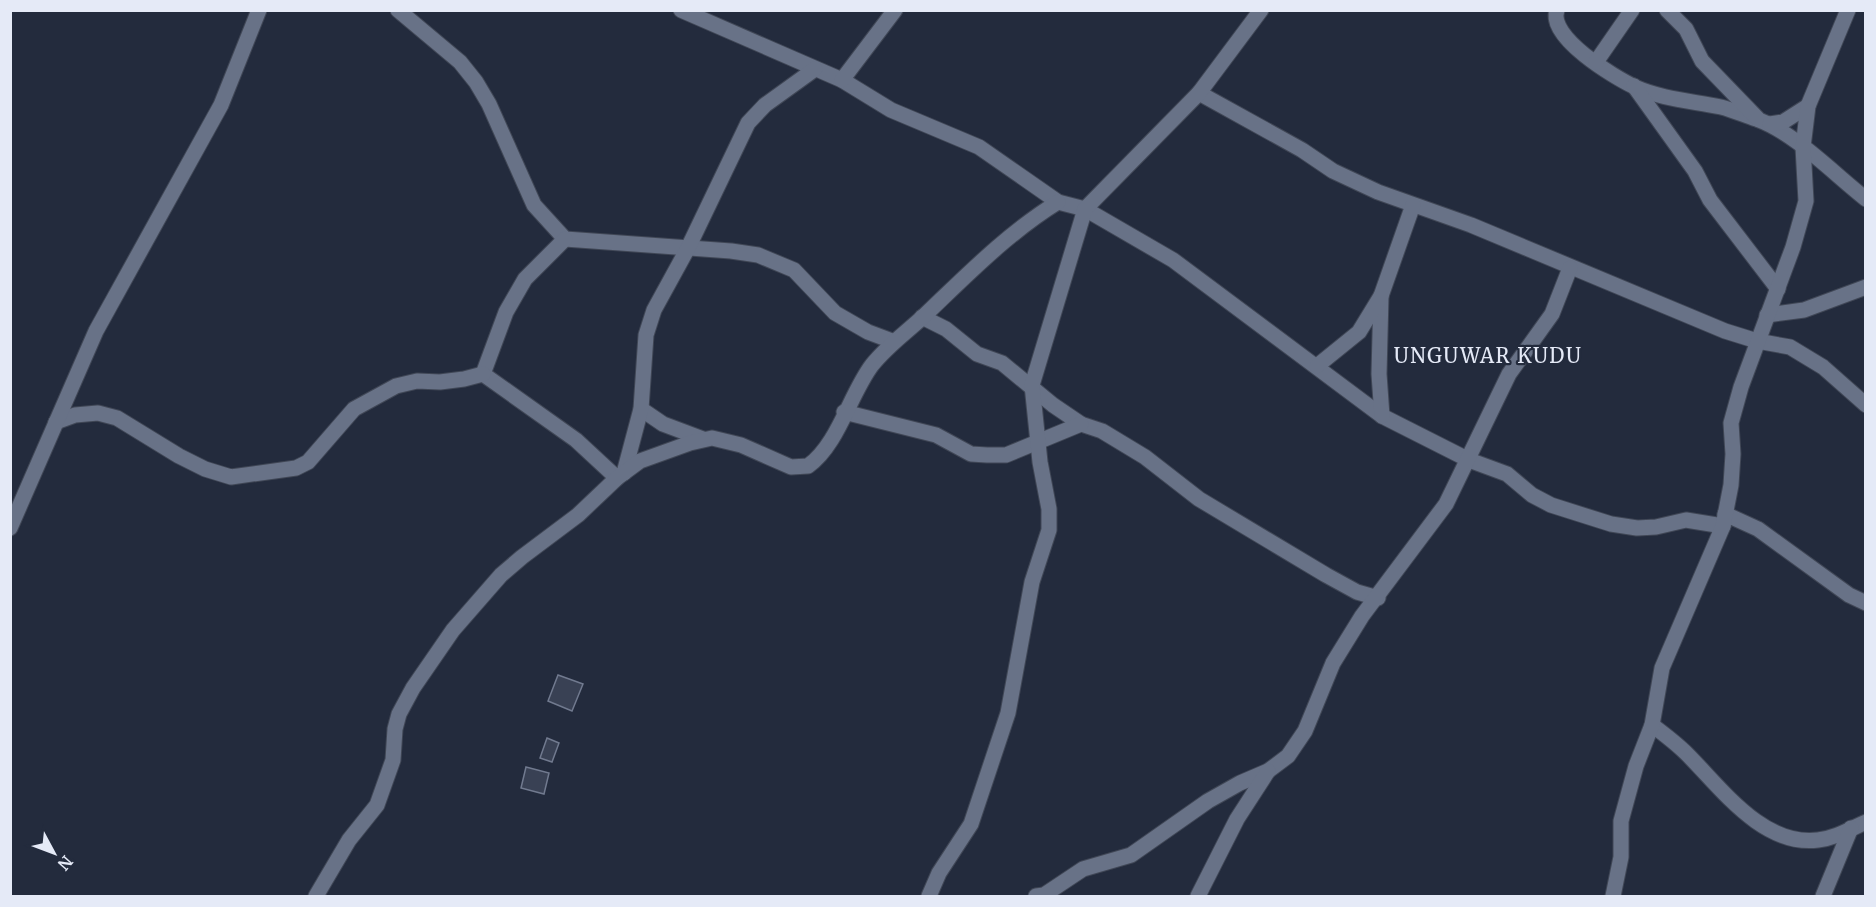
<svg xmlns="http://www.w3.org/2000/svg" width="1876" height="907" font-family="Merriweather,serif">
	<rect width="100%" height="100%" fill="#232b3d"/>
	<!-- building -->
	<g fill="#394154" stroke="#717a8f" stroke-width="1.5">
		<polygon points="558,675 583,684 572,711 548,701"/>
		<polygon points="547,738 559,743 552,762 540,758"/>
		<polygon points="526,767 549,773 544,794 521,788"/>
	</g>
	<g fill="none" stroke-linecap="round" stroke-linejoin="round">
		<defs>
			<g id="minor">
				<polyline points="398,10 460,62 476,82 489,104 534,205 565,239 731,251 758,255 794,270 835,313 868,332 892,341"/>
				<polyline points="681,10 842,80 891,110 979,147 1058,202 1085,209 1173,260 1382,416 1469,460 1507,474 1532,495 1551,505 1611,524 1637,528 1656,527 1686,520 1723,526"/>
				<path d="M1557,10C1547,37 1614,77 1635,87C1662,99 1692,101 1721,107C1733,110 1744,115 1756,119"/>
				<path d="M1667,10L1686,29L1702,61L1759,120C1796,134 1834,174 1866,199"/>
				<polyline points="1596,62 1632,10"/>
				<polyline points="842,80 895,10"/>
				<polyline points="1634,86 1695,171 1710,200 1778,289"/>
				<polyline points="1199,93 1302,150 1333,171 1378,192 1471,225 1725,331 1757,341 1790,347 1823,367 1866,405"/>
				<polyline points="1770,124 1783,122 1808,106"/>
				<polyline points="1381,296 1379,374 1382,416"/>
				<polyline points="1767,315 1804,310 1866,287"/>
				<polyline points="922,317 946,329 977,354 1002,363 1053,405 1081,424 1102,431 1145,457 1199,499 1326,575 1357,592 1378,598"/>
				<polyline points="1317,366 1359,332 1381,296 1413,205"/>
				<polyline points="483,374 576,440 617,478"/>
				<polyline points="483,374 506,312 525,279 565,239"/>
				<polyline points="641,409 663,424 703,439"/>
				<polyline points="844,412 936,435 971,454 987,455 1006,455 1081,424"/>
				<polyline points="56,422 75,415 98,413 117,418 179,456 205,469 231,477 296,468 308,462 354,409 396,386 417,381 440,382 464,379 483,374"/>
				<polyline points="624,473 641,409 646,335 654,310 688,248 748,123 765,105 815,69"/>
				<polyline points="1725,514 1758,529 1849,595 1866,603"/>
				<polyline points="10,528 96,331 221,105 259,10"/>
				<path d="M1652,725C1664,734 1676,743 1687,754C1721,788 1763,847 1818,840C1836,838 1850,829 1866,822"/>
				<path d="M316,896L349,840L377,805L393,760L395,729L399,714L413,688L453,630L501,575L522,557L578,515L617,478L640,461L690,443L712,438L741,445L791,467L808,466C838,445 850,394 872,365C888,345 907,332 925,315C968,274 1008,233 1058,202"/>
				<polyline points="929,896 939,873 971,824 1008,713 1032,582 1049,530 1049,509 1040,462 1032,385 1085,209 1199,93 1261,10"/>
				<polyline points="1036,896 1044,895 1083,869 1131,855 1208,801 1240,783 1268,771 1288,756 1305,731 1333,663 1362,616 1446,504 1509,374 1552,314 1570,268"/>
				<polyline points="1198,896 1237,819 1268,771"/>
				<polyline points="1613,896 1621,857 1621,821 1636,766 1652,725 1662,668 1723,526 1731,485 1733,454 1731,423 1741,387 1793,247 1806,201 1803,147 1808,106 1848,10"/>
				<polyline points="1823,896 1851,828"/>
			</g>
		</defs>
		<!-- minor casing -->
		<use href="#minor" stroke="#404756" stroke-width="17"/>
		<!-- minor -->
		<use href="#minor" stroke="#687287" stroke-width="15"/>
	</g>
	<g text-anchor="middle" stroke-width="4.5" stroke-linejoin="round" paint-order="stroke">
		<!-- quarter labels -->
		<g font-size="20" letter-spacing="1.5" fill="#e5eaf7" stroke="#232b3d">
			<text x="1488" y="363">UNGUWAR KUDU</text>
		</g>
	</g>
	<!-- border -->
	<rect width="1876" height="907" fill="none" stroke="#e5eaf7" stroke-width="24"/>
	<!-- north arrow -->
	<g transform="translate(54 853) rotate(131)" stroke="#232b3d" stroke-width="4.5" paint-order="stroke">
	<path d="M0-4.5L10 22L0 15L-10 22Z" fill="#e5eaf7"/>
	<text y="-9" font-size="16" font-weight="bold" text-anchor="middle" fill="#e5eaf7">N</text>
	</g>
</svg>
